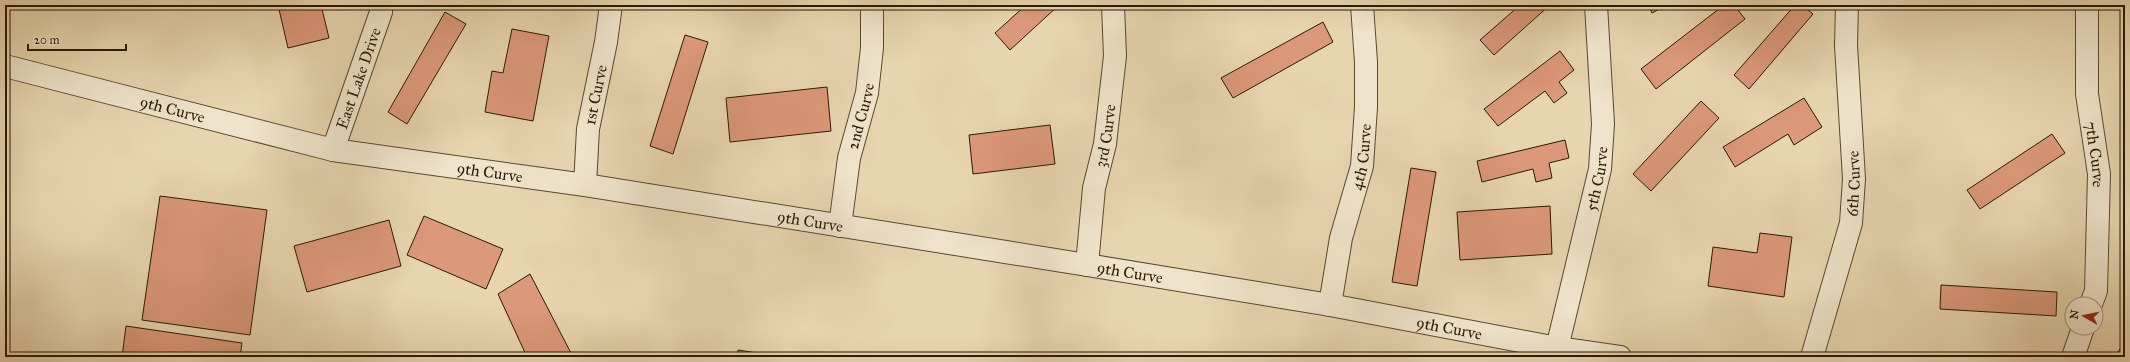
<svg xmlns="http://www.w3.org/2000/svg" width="2130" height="362" font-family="'IM FELL Great Primer',serif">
	<rect width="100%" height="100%" fill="#e7d5af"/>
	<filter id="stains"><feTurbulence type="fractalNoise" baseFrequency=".005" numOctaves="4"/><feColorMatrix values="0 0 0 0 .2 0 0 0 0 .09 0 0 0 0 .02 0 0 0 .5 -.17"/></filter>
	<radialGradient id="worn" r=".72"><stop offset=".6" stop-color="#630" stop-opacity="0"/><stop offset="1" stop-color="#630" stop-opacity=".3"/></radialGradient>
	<!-- building -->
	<g fill="#dc987a" stroke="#291a03">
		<polygon points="278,5 321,5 329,38 288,48"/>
		<polygon points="1026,5 1059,5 1010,50 995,33"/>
		<polygon points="1520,5 1550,5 1494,55 1480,40"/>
		<polygon points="1648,5 1667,5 1652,13"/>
		<polygon points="1724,5 1734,5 1745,19 1656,89 1641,69"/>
		<polygon points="1795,5 1802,5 1813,14 1749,89 1734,75"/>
		<polygon points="445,12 466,24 407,124 388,112"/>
		<polygon points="1323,22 1333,42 1233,98 1221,78"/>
		<polygon points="512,29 549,36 533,121 485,112 492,71 503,73"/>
		<polygon points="685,35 708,42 673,154 650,146"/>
		<polygon points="1560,51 1574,70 1559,82 1567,93 1554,103 1545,91 1498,126 1484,109"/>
		<polygon points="827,87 831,131 730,142 726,98"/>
		<polygon points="1804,98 1822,127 1794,145 1788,134 1735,167 1723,147"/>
		<polygon points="1701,101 1719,118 1651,191 1633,174"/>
		<polygon points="1050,125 1055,164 973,174 969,135"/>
		<polygon points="2052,134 2065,153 1980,209 1967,190"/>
		<polygon points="1565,140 1569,158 1549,163 1552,178 1536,182 1533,169 1482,182 1477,161"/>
		<polygon points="1411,168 1436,172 1417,286 1392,282"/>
		<polygon points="160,196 267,210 250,335 142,320"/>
		<polygon points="1550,206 1552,254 1460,260 1457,212"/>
		<polygon points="424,216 503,249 486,289 407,255"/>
		<polygon points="389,220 401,266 307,292 294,246"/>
		<polygon points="1760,233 1792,237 1784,297 1708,286 1713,247 1757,253"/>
		<polygon points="530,274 572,355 566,357 527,357 498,294"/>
		<polygon points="1941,285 2057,292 2056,316 1940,309"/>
		<polygon points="126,326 242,343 240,357 122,357"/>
		<polygon points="2125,341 2125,357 2115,357"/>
		<polygon points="738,350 783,357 737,357"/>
	</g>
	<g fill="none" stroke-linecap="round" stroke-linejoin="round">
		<defs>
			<g id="minor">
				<path id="s1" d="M2087,5V94L2099,174L2096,291L2091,304"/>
				<path id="s2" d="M5,66L333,150L585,185L1087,265L1330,305L1557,348L1620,357"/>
				<path id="s3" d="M333,150L381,12V5"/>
				<path id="s4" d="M585,185L588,129L606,42L611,5"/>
				<path id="s5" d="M840,226L849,158L867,93L872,48V5"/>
				<path id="s6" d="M1087,265L1094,188L1105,144L1115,56L1113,5"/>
				<path id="s7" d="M1330,305L1341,238L1362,166L1366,107V62L1362,5"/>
				<path id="s8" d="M1557,348L1600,169L1603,124L1596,5"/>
				<path id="s9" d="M1812,357L1851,223L1854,179L1846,45L1847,5"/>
				<polyline points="2073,357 2083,328"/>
			</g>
		</defs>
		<!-- minor casing -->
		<use href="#minor" stroke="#58492e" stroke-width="24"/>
		<!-- minor -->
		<use href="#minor" stroke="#efe4cb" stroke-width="22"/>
	</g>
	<g text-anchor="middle" stroke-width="3.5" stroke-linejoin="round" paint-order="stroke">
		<!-- street labels -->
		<g font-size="16" fill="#291a03" stroke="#efe4cb">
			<text dy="6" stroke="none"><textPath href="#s3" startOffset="76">East Lake Drive</textPath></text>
			<text dy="6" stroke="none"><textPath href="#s4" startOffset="91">1st Curve</textPath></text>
			<text dy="6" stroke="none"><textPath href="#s2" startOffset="173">9th Curve</textPath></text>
			<text dy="6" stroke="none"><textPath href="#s5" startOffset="112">2nd Curve</textPath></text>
			<text dy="6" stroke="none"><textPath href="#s6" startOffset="131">3rd Curve</textPath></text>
			<text dy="6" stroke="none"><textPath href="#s1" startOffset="150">7th Curve</textPath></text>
			<text dy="6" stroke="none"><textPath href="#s7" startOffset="152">4th Curve</textPath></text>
			<text dy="6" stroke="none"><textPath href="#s2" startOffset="497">9th Curve</textPath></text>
			<text dy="6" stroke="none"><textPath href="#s8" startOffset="174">5th Curve</textPath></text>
			<text dy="6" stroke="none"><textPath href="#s9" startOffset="179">6th Curve</textPath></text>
			<text dy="6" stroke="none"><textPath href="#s2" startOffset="821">9th Curve</textPath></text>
			<text dy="6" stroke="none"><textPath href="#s2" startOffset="1145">9th Curve</textPath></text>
			<text dy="6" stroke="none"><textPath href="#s2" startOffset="1469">9th Curve</textPath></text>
		</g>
	</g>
	<!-- margin -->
	<rect width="2130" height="362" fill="none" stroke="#e7d5af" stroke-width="20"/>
	<rect x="6" y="6" width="2118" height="350" fill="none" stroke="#291a03" stroke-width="2"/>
	<rect x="10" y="10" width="2110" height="342" fill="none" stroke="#291a03"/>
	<!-- north arrow -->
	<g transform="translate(2084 316) rotate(279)"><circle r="19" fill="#efe4cb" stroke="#a0937b"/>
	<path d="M0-3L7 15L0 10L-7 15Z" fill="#8f2418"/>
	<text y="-6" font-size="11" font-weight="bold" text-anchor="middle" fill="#291a03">N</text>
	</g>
	<!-- scale -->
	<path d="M28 44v6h98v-6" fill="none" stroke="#291a03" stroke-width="2"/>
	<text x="34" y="44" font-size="12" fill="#291a03" stroke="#efe4cb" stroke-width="3" paint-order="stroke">20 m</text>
	<rect width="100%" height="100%" filter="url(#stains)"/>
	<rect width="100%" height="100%" fill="url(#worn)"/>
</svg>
